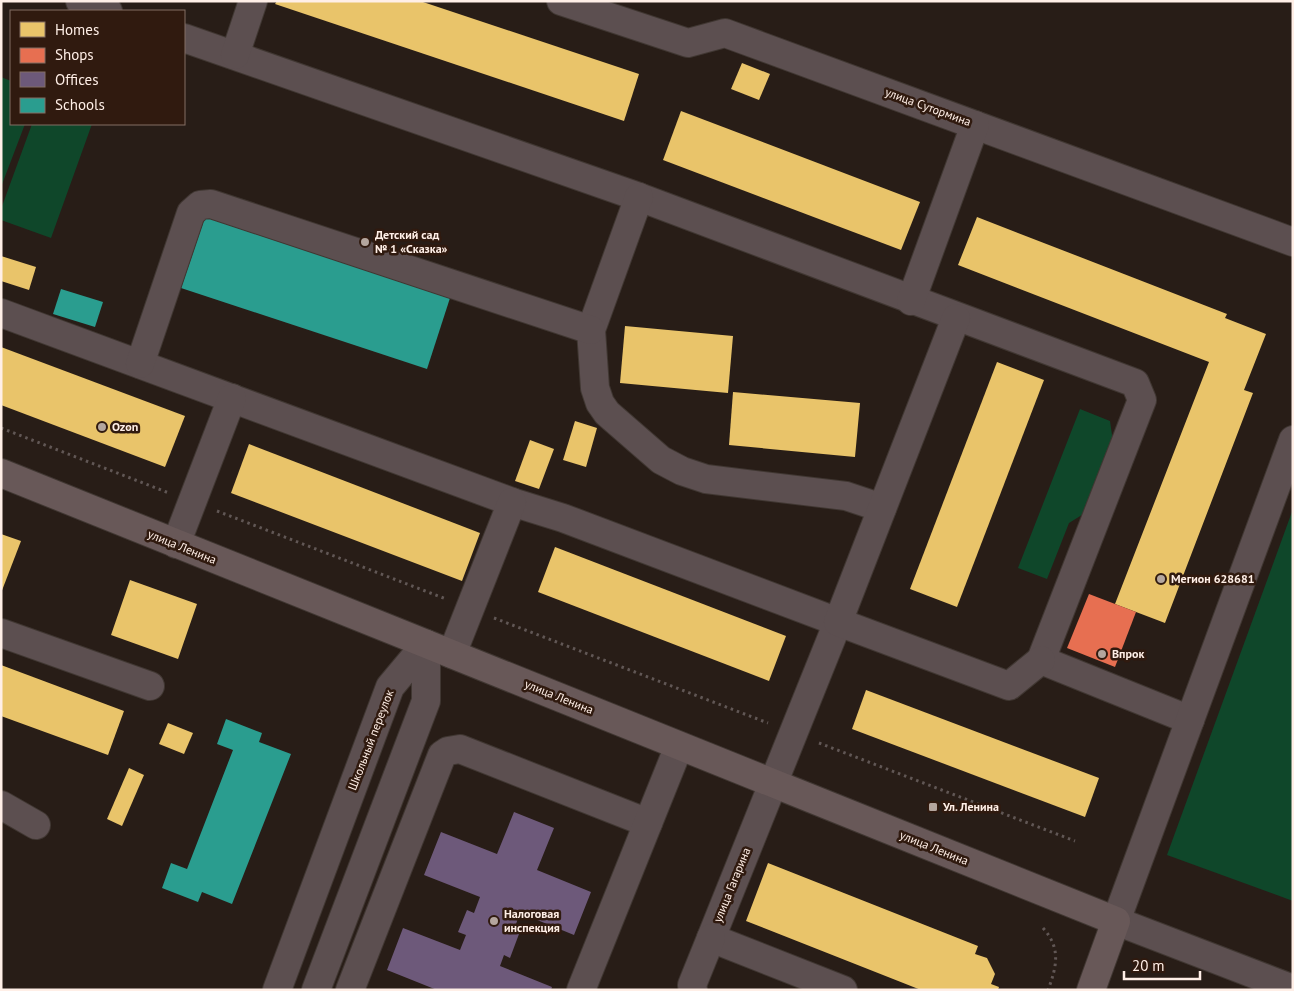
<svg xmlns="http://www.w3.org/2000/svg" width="1294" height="991" font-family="'PT Sans',sans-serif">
	<rect width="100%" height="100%" fill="#281d17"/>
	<!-- green -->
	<g fill="#0f472a">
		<polygon points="1,77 11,81 11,124 25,124 1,187"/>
		<polygon points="32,124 92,124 51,238 1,220 1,209"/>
		<polygon points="1080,409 1110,421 1113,442 1085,513 1069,523 1047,579 1018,568"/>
		<polygon points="1293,509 1293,901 1167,855"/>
	</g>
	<!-- homes -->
	<g fill="#e9c46a">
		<polygon points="277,1 420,1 639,74 624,121 275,4"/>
		<polygon points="742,63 770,74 759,100 731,89"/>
		<polygon points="681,111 920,202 901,250 663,160"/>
		<polygon points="977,217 1227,314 1225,318 1266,334 1244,390 1253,393 1165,623 1115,604 1209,362 958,265"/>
		<polygon points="1,256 36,267 29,290 1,281"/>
		<polygon points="625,326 733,336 728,393 620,383"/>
		<polygon points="1,347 185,416 165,467 1,405"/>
		<polygon points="997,362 1044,380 957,607 910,589"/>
		<polygon points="733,392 860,403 855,457 729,445"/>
		<polygon points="575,421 597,428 586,467 563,460"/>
		<polygon points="530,440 554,449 539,489 515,481"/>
		<polygon points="249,444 480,533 462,581 231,493"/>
		<polygon points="1,534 21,541 1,593"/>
		<polygon points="555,547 786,636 769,681 538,592"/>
		<polygon points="130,580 197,604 178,659 111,635"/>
		<polygon points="1,665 124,711 108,755 1,716"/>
		<polygon points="866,690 1099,778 1085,817 852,729"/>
		<polygon points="168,723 193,733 184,754 159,744"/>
		<polygon points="129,768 144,775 122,826 107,819"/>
		<polygon points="768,863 978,946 975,954 987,958 995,974 991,984 999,987 998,990 921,990 746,921"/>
	</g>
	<!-- shops -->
	<polygon fill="#e76f51" points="1089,594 1136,612 1115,667 1067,648"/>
	<!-- offices -->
	<polygon fill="#6d597a" points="514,812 554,828 537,870 591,892 574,935 520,913 516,924 522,926 510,958 504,955 500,966 552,987 551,990 437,990 387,970 403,928 460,950 466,935 458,932 467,910 474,913 480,897 424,875 441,832 497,854"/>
	<!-- schools -->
	<g fill="#2a9d8f">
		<polygon points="205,217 450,298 427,369 181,288"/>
		<polygon points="61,289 103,302 95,327 53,314"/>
		<polygon points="226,719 262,733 259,742 291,754 232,904 202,892 198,902 162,888 171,863 187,869 233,750 217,744"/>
	</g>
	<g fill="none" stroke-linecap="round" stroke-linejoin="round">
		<defs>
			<g id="minor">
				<polyline points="80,1 108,11"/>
				<polyline points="561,1 688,43 725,33 1293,242"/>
				<polyline points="184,38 639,197 1135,383 1142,400 1041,660 1190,720"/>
				<polyline points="235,55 253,1"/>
				<polyline points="639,197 591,330 595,388 600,403 607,413 661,460 682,471 706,479 846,496 882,508"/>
				<polyline points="911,301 975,125"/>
				<polyline points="1,313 512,502 563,518 838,622 711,938 843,990"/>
				<polyline points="956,318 838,622 1009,686 1041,660"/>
				<polyline points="140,364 191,213 200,205 211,204 591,330"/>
				<polyline points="1293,440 1116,921 1293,989"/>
				<polyline points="176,544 232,398"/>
				<polyline points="1,633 150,686"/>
				<polyline points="452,654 512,502"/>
				<polyline points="1,805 36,825"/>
				<polyline points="277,990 390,687 426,644"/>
				<polyline points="316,990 426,701 426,644"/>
				<polyline points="350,990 442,755 448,751 460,749 648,823"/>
				<polyline points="581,990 679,746"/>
				<polyline points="693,990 692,985 711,938"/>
			</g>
			<polyline id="major" points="1,473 1116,921 1091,990"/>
		</defs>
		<!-- minor casing -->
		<use href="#minor" stroke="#403732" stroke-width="30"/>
		<!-- major casing -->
		<use href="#major" stroke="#403732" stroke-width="30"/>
		<!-- path -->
		<g stroke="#615755" stroke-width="3" stroke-dasharray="2.5 4" stroke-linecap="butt">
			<polyline points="1,428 169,493"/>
			<polyline points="217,511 446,599"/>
			<polyline points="494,618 768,723"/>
			<polyline points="819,743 1075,841"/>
			<path d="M1043,928C1061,948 1057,966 1048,990"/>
		</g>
		<!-- minor -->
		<use href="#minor" stroke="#5c4f50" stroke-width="28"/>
		<!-- major -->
		<use href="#major" stroke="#685858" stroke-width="28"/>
	</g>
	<!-- markers -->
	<g fill="#b4a69e" stroke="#301a0f" stroke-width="2">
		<circle cx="365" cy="242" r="5"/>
		<circle cx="102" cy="427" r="5"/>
		<circle cx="1161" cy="579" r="5"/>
		<circle cx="1102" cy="654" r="5"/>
		<rect x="928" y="802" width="10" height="10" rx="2.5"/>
		<circle cx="494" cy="921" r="5"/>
	</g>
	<g text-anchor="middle" stroke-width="5" stroke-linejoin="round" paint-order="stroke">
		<!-- street labels -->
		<g font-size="12" fill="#ffefe7" stroke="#301a0f">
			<text transform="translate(928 107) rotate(20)" y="4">улица Сутормина</text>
			<text transform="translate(182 547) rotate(22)" y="4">улица Ленина</text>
			<text transform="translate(559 697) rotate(22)" y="4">улица Ленина</text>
			<text transform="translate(371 740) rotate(-69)" y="4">Школьный переулок</text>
			<text transform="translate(934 848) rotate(22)" y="4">улица Ленина</text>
			<text transform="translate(732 885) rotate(-68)" y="4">улица Гагарина</text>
		</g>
		<!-- poi labels -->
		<g font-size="12" font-weight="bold" fill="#ffefe7" stroke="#301a0f" text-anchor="start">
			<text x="375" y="239">Детский сад<tspan x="375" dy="14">№ 1 «Сказка»</tspan></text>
			<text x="112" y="431">Ozon</text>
			<text x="1171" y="583">Мегион 628681</text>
			<text x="1112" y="658">Впрок</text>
			<text x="943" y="811">Ул. Ленина</text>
			<text x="504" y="918">Налоговая<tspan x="504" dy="14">инспекция</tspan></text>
		</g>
	</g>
	<!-- border -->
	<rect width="1294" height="991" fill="none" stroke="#ffefe7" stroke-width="5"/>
	<!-- legend -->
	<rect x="10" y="10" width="175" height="115" fill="#301a0f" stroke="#836f65"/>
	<rect x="20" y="22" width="25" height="15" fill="#e9c46a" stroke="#836f65"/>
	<text x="55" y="35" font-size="15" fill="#ffefe7">Homes</text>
	<rect x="20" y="48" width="25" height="15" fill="#e76f51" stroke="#836f65"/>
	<text x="55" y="60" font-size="15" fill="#ffefe7">Shops</text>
	<rect x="20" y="72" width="25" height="15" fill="#6d597a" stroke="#836f65"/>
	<text x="55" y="85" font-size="15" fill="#ffefe7">Offices</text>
	<rect x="20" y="98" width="25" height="15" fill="#2a9d8f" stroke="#836f65"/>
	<text x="55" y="110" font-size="15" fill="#ffefe7">Schools</text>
	<!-- scale -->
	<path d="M1124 971v8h76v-8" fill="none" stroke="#ffefe7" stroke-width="2.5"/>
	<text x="1132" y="971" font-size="15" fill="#ffefe7" stroke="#301a0f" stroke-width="4" paint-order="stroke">20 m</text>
</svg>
